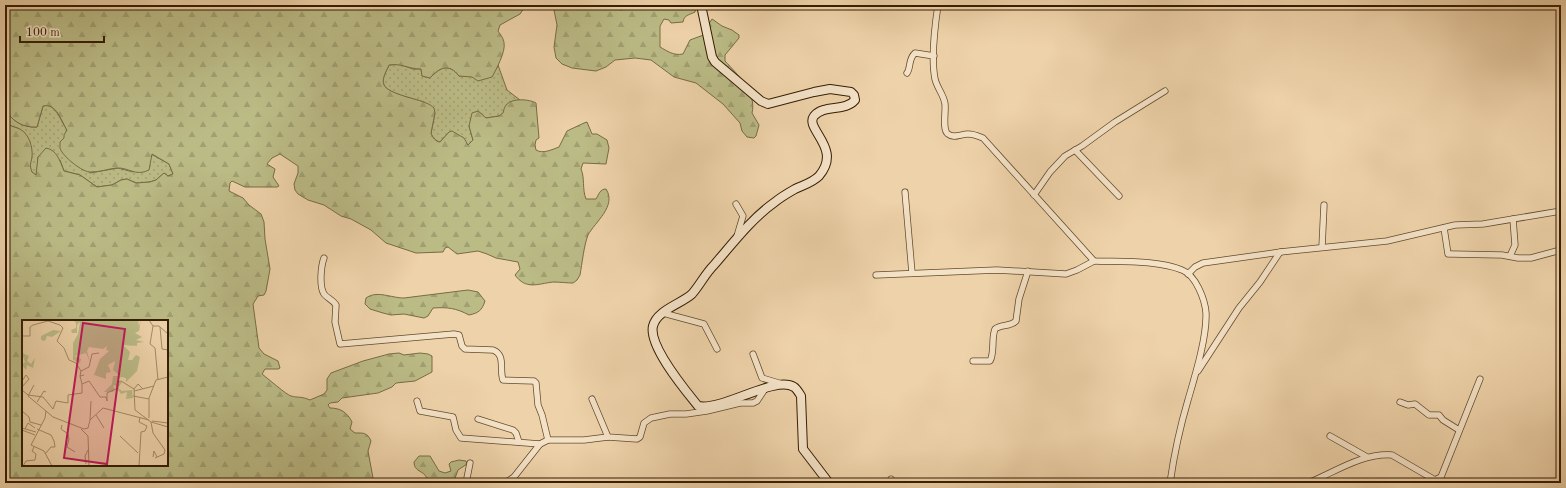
<svg xmlns="http://www.w3.org/2000/svg" width="1566" height="488" font-family="'Old Standard TT',serif">
	<defs>
		<pattern id="grass-dots" width="8" height="8" patternUnits="userSpaceOnUse"><rect width="8" height="8" fill="#bbbb86"/><path d="M2 2h.1M6 6h.1" fill="none" stroke="#a1a072" stroke-width="1.8" stroke-linecap="round"/></pattern>
		<pattern id="forest-firs" width="22" height="20" patternUnits="userSpaceOnUse"><rect width="22" height="20" fill="#bbbb86"/><path d="M5 1l3.5 6h-7zM16 11l3.5 6h-7z" fill="#a1a072"/></pattern>
	</defs>
	<rect width="100%" height="100%" fill="#eed2a9"/>
	<filter id="stains"><feTurbulence type="fractalNoise" baseFrequency=".005" numOctaves="4"/><feColorMatrix values="0 0 0 0 .2 0 0 0 0 .09 0 0 0 0 .02 0 0 0 .5 -.17"/></filter>
	<radialGradient id="worn" r=".72"><stop offset=".6" stop-color="#630" stop-opacity="0"/><stop offset="1" stop-color="#630" stop-opacity=".3"/></radialGradient>
	<!-- grass -->
	<g fill="url(#grass-dots)" stroke="#786c44">
		<path d="M399,64L413,69H421L422,76L430,78C440,67 449,63 459,76H472L496,69L498,65L507,90L520,100C510,102 506,103 503,114L499,116L486,118L478,111L469,126L473,140L468,145L449,132L440,142C436,141 432,137 431,133L435,113C432,109 428,104 424,102C415,99 388,94 384,85C381,79 387,70 389,65Z"/>
		<path d="M48,105C58,109 61,122 67,130L66,133L90,173L118,168L133,172L151,154L169,164L173,174L168,176L164,173L156,180L150,182L136,183L127,179L121,180L112,185L97,187L80,175L64,171L60,160L38,157L37,173L36,175C28,171 29,164 32,157L18,128L13,127L5,123V108C10,120 23,128 37,127L43,106Z"/>
	</g>
	<!-- forest -->
	<g fill="url(#forest-firs)" stroke="#786c44" fill-rule="evenodd">
		<path d="M5,5H526L520,14L500,25L498,31C500,34 504,39 504,43C506,51 496,70 492,77L478,81L472,77L459,76C449,63 440,67 430,78L422,76L421,69C408,69 402,63 389,65C387,70 381,79 384,85C388,94 418,99 426,103C429,104 432,106 434,108L435,113L431,133C432,137 436,142 440,142L449,132L452,131L464,138L468,145L473,140L469,126L472,113L478,111L486,118L499,116L503,113C504,110 504,107 507,104C513,98 529,99 536,103L539,138L536,140L535,145L536,150C543,154 551,150 559,147L567,131L584,123L587,122L592,134H597L607,140L609,148L606,164L583,163L581,169C585,178 582,189 586,199H596C599,194 600,189 606,189C617,206 595,222 588,235C584,245 582,264 580,275L577,280L573,283C567,283 560,282 553,282C537,284 526,290 515,275L520,269L518,262L496,258L487,254L478,251L457,254L448,247L445,248L443,252L416,253L386,243L371,230L351,219L341,216L324,205L308,200L298,194L295,190L294,184L298,173V166L280,154L272,158L267,164L275,169L273,177L279,186L277,187H245L232,181L230,183L229,191L243,198L249,205L261,214L264,222L265,239L270,269L266,291L264,295L258,296L253,304L259,348L264,354L278,361L280,368L278,369H265L262,374C266,377 288,396 291,396C298,398 301,396 310,400L324,394L327,390V379L331,373L363,361L389,354L399,353L404,355L420,353L428,354L432,356V372L415,381L396,383L392,387L378,393L342,398L338,402L330,403L328,405L330,408C340,408 347,412 352,422L350,429L355,433C363,433 367,432 371,441L368,451L373,478L372,483H5V123C10,126 15,127 20,129C29,134 33,147 32,157C31,164 29,164 32,172L36,175L38,157L46,148C57,150 60,161 64,171L80,175L97,187L112,185L121,180L127,179L136,183L150,182L156,180L164,173L168,176L173,174L169,164L152,154L149,170C135,177 129,167 116,168C108,169 100,172 91,172C83,173 62,156 60,148C60,147 60,143 60,142L64,138V135L67,130C61,121 57,103 43,106L37,127C23,128 11,121 5,108ZM23,321H167V465H23Z"/>
		<path d="M553,5H606L621,10L633,5H696L695,12C689,15 684,15 683,22L671,23L669,20L664,19L660,26V47C667,51 674,56 683,54L690,40L709,33L708,25L712,19L722,26L732,30L739,35V38L725,55V61C738,75 757,93 752,113L759,125L756,136L754,138L747,137L742,131L740,123L723,104L696,83L674,77L651,60L635,58L615,60L606,67L596,71L572,68L562,64L556,58L554,47L557,25Z"/>
		<path d="M468,290L478,292L485,301C482,310 479,313 469,315C456,308 447,307 433,308L428,316L424,318L404,314L391,315L383,313L370,309L365,304L366,298C377,290 391,298 404,298Z"/>
		<path d="M419,456H430L439,471L445,473L451,471L449,464L451,462L459,460L466,461L467,464L458,470L454,481L456,483H424L427,478C423,470 414,472 414,462Z"/>
	</g>
	<g fill="none" stroke-linecap="round" stroke-linejoin="round">
		<defs>
			<g id="street">
				<path d="M938,5C935,25 931,59 935,79C937,88 944,95 945,104C946,112 942,130 948,134C954,139 961,134 968,134C974,134 978,136 983,138L1094,261C1122,262 1157,260 1182,270C1196,275 1205,300 1206,313C1207,337 1195,376 1188,400C1180,427 1174,455 1170,483"/>
				<path d="M907,73C911,68 908,59 915,53L934,56"/>
				<polyline points="1075,150 1119,196"/>
				<polyline points="905,192 912,273"/>
				<polyline points="1034,195 1050,172 1065,156 1082,146 1115,122 1165,91"/>
				<polyline points="736,204 743,216 737,236"/>
				<polyline points="1444,228 1448,254 1451,254 1502,255 1518,258 1531,258 1557,251 1561,247"/>
				<polyline points="1322,247 1324,205"/>
				<polyline points="1510,256 1515,245 1513,219"/>
				<path d="M324,258C321,266 319,286 324,294C327,298 333,300 336,305L335,322L340,344L454,334L459,335L462,346L465,349L493,350C506,355 499,369 503,380L534,381L536,383L538,405L542,415L548,440"/>
				<polyline points="1188,274 1195,267 1203,263 1281,252"/>
				<polyline points="876,275 997,270 1066,274 1077,270 1094,261"/>
				<polyline points="663,313 704,324 717,349"/>
				<polyline points="753,354 762,378 782,384"/>
				<path d="M973,361H990C995,352 991,339 995,329C1001,324 1010,327 1016,321L1019,299L1028,271"/>
				<polyline points="1198,371 1239,308 1260,282 1280,252 1387,241 1455,225 1483,224 1561,211"/>
				<polyline points="592,399 608,437 637,439 640,437 644,423 651,418 670,414 686,414 707,411 740,403 753,403 757,401 765,389"/>
				<polyline points="417,401 420,411 453,417 456,430 461,438 540,444"/>
				<polyline points="1400,402 1408,405 1415,404 1429,415 1439,415 1443,420 1459,430"/>
				<polyline points="478,419 513,430 516,433 519,442"/>
				<polyline points="1330,436 1367,457"/>
				<polyline points="891,479 891,483"/>
				<polyline points="466,483 470,463"/>
				<polyline points="505,483 514,477 540,444 548,440 584,440 608,437"/>
				<path d="M1308,483C1335,472 1362,453 1392,455L1435,480L1441,477L1480,379"/>
			</g>
			<path id="secondary" d="M701,5L712,57L715,62L761,101L768,104L814,92L830,89L851,92L854,95L855,100C845,112 824,104 814,116C804,129 843,148 819,176C812,183 803,185 795,189C788,193 781,197 775,202C751,219 733,243 714,265C705,274 700,285 692,294C681,304 657,310 653,326C648,346 686,391 698,406C723,411 775,375 794,387C797,389 799,393 801,396L803,449L829,483"/>
		</defs>
		<!-- street casing -->
		<use href="#street" stroke="#634a2c" stroke-width="7"/>
		<!-- secondary casing -->
		<use href="#secondary" stroke="#351d03" stroke-width="10"/>
		<!-- street -->
		<use href="#street" stroke="#f4e2c7" stroke-width="5.5"/>
		<!-- secondary -->
		<use href="#secondary" stroke="#f4e2c7" stroke-width="8"/>
	</g>
	<!-- overview -->
	<g transform="translate(22 320)">
		<rect width="146" height="146" fill="#eed2a9"/>
		<path d="M51,0H116L117,6L119,0L117,11L113,13L120,17L114,20L122,22L115,23V26L101,25L108,32L106,40H110L114,35L118,37L115,51L104,62V58L100,57L96,58L95,62H100L96,68L100,71L110,70L111,78L104,79L105,72L99,74L93,65L91,66L93,70L91,72H82L90,64L91,56H98L91,50L93,41L86,45L89,52L84,53V59L72,55L78,39L87,31L84,30L85,26L81,29L67,27L65,31L68,42L64,33L53,36L59,39L58,43L51,40V23L56,14L58,2L55,5V13H50L49,10L54,8V3ZM31,10L39,11L30,17L25,16L23,21L19,20V16ZM0,33L7,36L5,41L9,44L13,38L11,48L5,45L4,50L0,45L3,42Z" fill="#bbbb86"/>
		<path fill="none" stroke="#a48a67" stroke-width="1" d="M127,0L131,6H137L146,14M131,6L128,24L133,28L136,60M138,7L140,29L146,30M0,16H8V7L11,5L26,1L38,5L41,8L35,21L42,28L47,40L54,43L59,51L58,56M59,51L67,47L70,34L77,33M0,61L4,55L7,59L0,67M60,64L58,56L62,55M12,65L6,76L24,91L23,98L9,125L22,131L30,146M112,69L116,64L121,69M0,70L6,75L21,77L31,89L34,81L46,83V75L60,73V64L67,61L78,77H84L85,81V73L96,68V62L99,61L112,69L113,90L129,102L146,107M112,71L132,66M111,76L127,79M15,82L22,71L24,72M0,91L7,97L8,102L19,105M24,91L31,97L62,109L66,108L68,100L81,88L127,100M74,95L82,108M127,98V78L134,60L146,57M68,100L69,81M130,101L146,103M129,102L131,113L143,130L142,134L133,138M40,105L39,109L46,114L47,119L45,127L53,132M0,108L14,112M3,109L6,103L13,108M15,109L29,115L32,121L33,127H29L23,134M59,109L66,116L67,146M0,110L13,115M98,116L116,133M131,137L132,131L135,137M64,144L63,136L66,130M1,146L4,141L13,140L14,134L10,131L12,127M117,146L119,112L123,111L125,106L117,102L118,97"/>
		<path fill="#c2185b" fill-opacity="0.15" stroke="#c2185b" stroke-width="2" d="M61,3L103,9L85,144L42,138Z"/>
		<rect width="146" height="146" fill="none" stroke="#351d03" stroke-width="2"/>
	</g>
	<!-- margin -->
	<rect width="1566" height="488" fill="none" stroke="#eed2a9" stroke-width="20"/>
	<rect x="6" y="6" width="1554" height="476" fill="none" stroke="#351d03" stroke-width="2"/>
	<rect x="10" y="10" width="1546" height="468" fill="none" stroke="#351d03"/>
	<!-- scale -->
	<path d="M20 36v6h84v-6" fill="none" stroke="#351d03" stroke-width="2"/>
	<text x="26" y="36" font-size="12" fill="#351d03" stroke="#f4e2c7" stroke-width="3" paint-order="stroke">100 m</text>
	<rect width="100%" height="100%" filter="url(#stains)"/>
	<rect width="100%" height="100%" fill="url(#worn)"/>
</svg>
